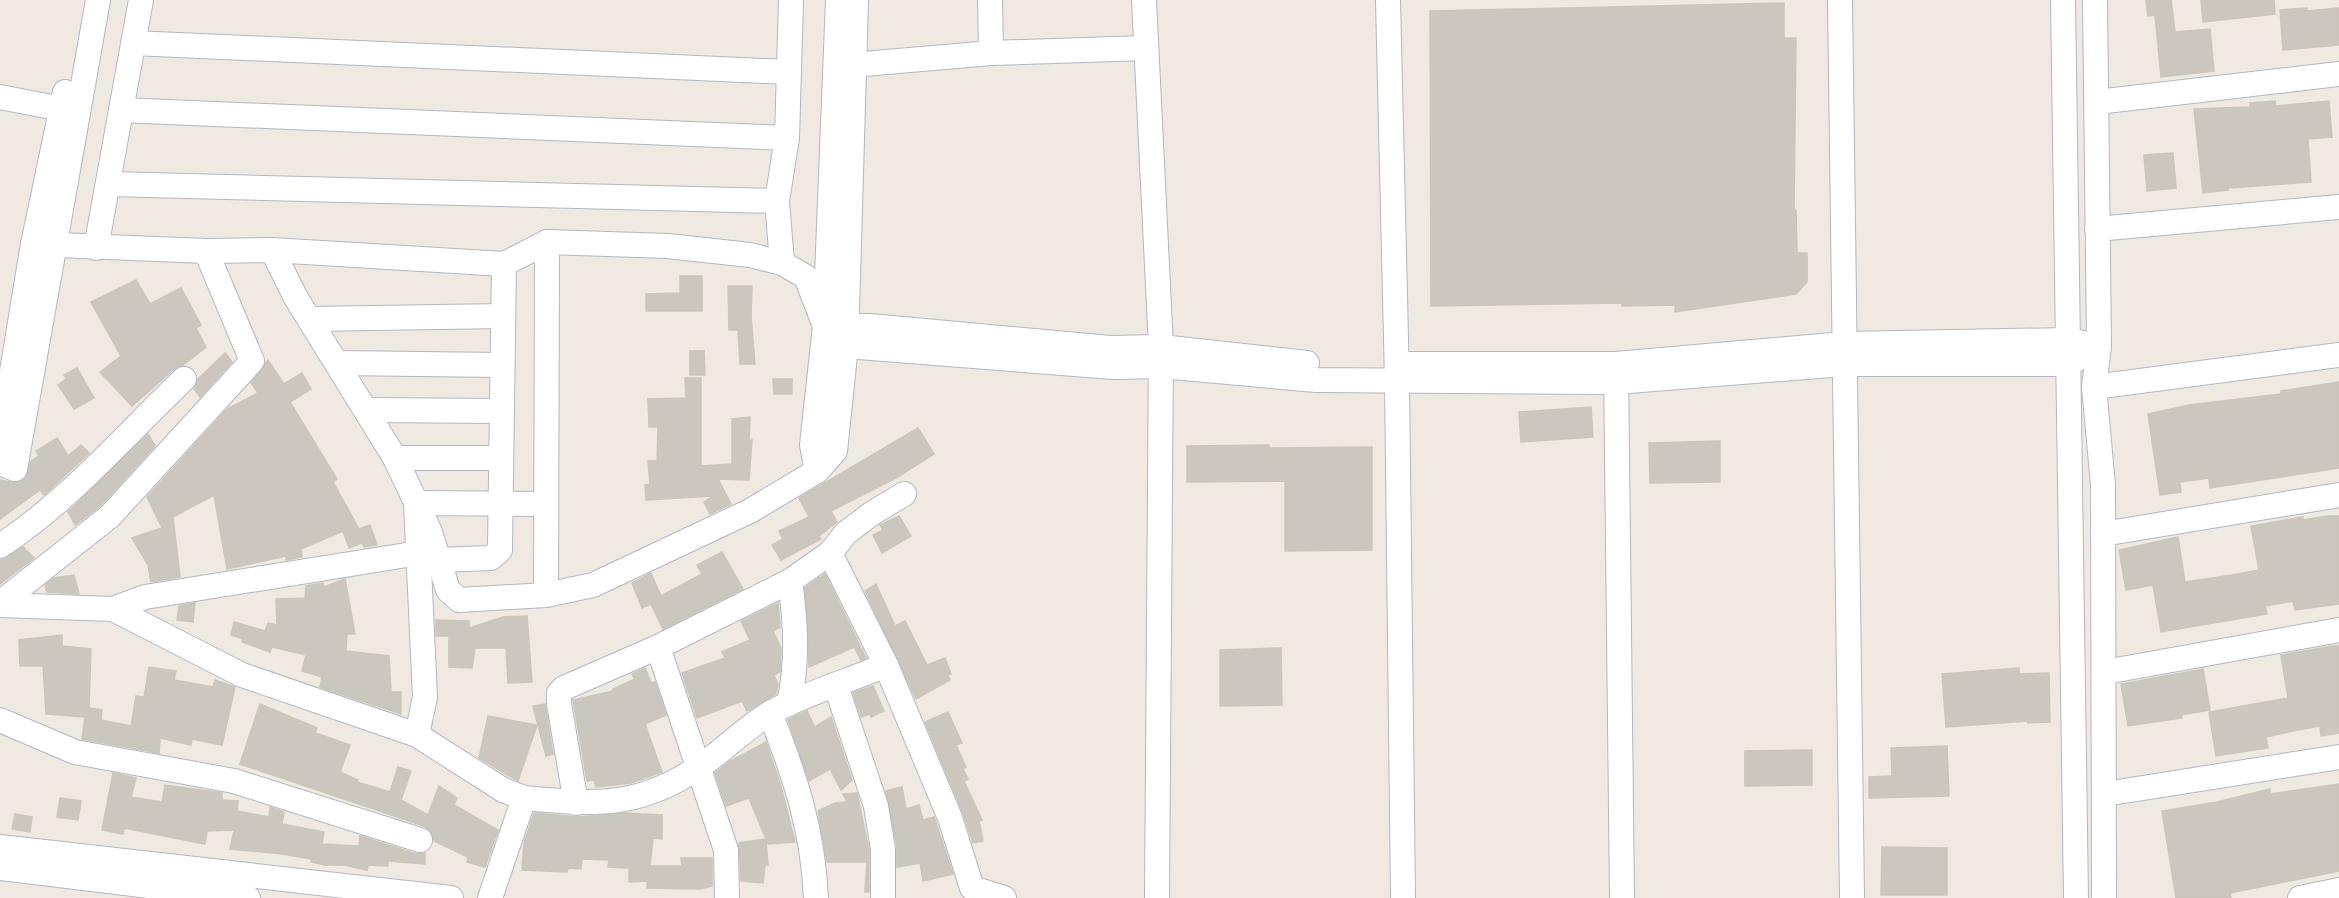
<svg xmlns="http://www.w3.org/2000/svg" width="2339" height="898" font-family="'Archivo Narrow',sans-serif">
	<rect width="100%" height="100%" fill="#efe9e1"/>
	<!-- building -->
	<g fill="#cbc7bf" stroke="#cbc5ba" stroke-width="1.5">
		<polygon points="2146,0 2171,0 2175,32 2210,29 2214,71 2161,77 2155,15 2148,16"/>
		<polygon points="2201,0 2274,0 2275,14 2203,22"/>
		<polygon points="1784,3 1784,38 1796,38 1794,210 1796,210 1797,253 1807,253 1807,282 1796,294 1675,312 1675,305 1622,306 1622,303 1431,306 1430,11"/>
		<polygon points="2307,8 2307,11 2339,8 2339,45 2283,50 2280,10"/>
		<polygon points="2275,101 2276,106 2329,101 2332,137 2308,139 2311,182 2228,188 2228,190 2203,193 2194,109 2250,107 2250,103"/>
		<polygon points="2173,153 2176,188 2147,191 2144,155"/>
		<polygon points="680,276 702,276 702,311 646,311 646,294 680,293"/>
		<polygon points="136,280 150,304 181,288 201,325 196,328 206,347 183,365 174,369 132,406 100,372 121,356 91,302"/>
		<polygon points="728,286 752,286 751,316 755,364 740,364 738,330 729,330"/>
		<polygon points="690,351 704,351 705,375 690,375"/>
		<polygon points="225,353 232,362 200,397 194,389 198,379"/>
		<polygon points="268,360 284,384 302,373 311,389 290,402 337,479 333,482 359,529 370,525 377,545 364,547 362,543 349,548 343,531 301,549 302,557 286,560 286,556 227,569 214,495 173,517 180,577 151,582 148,565 132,538 162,528 147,497 227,409 258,393 251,383"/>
		<polygon points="77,368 94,398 74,409 58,385 66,379 64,375"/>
		<polygon points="685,378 701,378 701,466 732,464 732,419 750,417 749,441 752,440 749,480 718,479 731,504 710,514 704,502 713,496 646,500 645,485 650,484 648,461 657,461 658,427 649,427 648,399 686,398"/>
		<polygon points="773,379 792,379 792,394 774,394"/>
		<polygon points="2339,382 2339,468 2210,488 2209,478 2180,482 2181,492 2160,495 2148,414 2189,405 2281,394 2281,391"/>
		<polygon points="1591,407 1593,437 1521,442 1519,412"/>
		<polygon points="918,428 934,454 896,478 831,511 837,522 819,536 821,539 781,560 772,545 783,539 779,531 809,517 799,498"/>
		<polygon points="148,434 155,446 100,506 75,525 68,512"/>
		<polygon points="57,438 68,456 81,445 89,453 44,495 40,490 0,519 0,480 17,483 25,479 31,461 39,456 36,451"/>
		<polygon points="1720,441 1720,482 1650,483 1649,443"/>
		<polygon points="1269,445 1269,448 1372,447 1372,550 1285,551 1285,481 1187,482 1187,446"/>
		<polygon points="899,516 911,536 882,553 873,535 883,530 880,525"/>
		<polygon points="2328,516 2339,516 2339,604 2295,610 2293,601 2265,606 2267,614 2161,632 2153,585 2126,590 2119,550 2178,537 2185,582 2232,575 2259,570 2251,526 2303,517 2303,520"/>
		<polygon points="23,547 34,558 0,584 0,560"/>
		<polygon points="722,552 743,589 663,629 651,604 642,608 632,583 651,573 661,596 702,574 697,565"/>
		<polygon points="825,574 866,658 861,660 854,647 809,667 805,588"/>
		<polygon points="74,575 79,594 47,592 45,585 54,578"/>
		<polygon points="345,579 355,634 347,634 346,651 389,656 391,692 401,692 401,714 320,687 322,677 302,671 306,655 272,647 270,652 242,642 243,639 231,635 234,622 265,631 268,623 277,625 276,599 305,598 306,586 323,583 324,587"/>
		<polygon points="876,584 895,626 905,621 927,665 945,658 951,674 948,675 950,680 916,699 865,591"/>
		<polygon points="195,603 193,622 177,620 179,606"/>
		<polygon points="778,603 780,627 773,631 781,648 780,672 774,675 778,684 776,694 747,711 742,701 697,718 682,673 725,658 722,652 750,640 741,621"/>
		<polygon points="527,616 532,682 508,683 506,648 475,648 472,668 449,667 449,636 436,636 436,620 469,621 469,628 503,617"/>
		<polygon points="62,635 62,646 91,649 89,708 102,710 101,720 131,726 136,696 144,697 149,667 176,671 174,680 213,687 215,680 235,687 222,745 192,739 191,745 160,738 159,753 82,739 85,717 46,714 43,666 20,666 19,640"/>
		<polygon points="2333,646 2339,646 2339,733 2321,736 2320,726 2293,731 2266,737 2268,748 2216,756 2209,712 2288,698 2281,655"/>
		<polygon points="1281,648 1282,705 1220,706 1220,650"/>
		<polygon points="645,668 651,683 655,682 666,715 645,724 662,772 631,783 596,787 594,780 587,781 573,700 613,691 613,689 635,679 632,674"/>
		<polygon points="2019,668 2019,674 2049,673 2050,722 2028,723 2028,721 1946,727 1942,674"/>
		<polygon points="2203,669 2210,710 2181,715 2182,718 2128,726 2121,684"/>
		<polygon points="873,686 884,711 871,717 870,714 861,717 853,693"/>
		<polygon points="260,704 317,728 315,733 350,745 340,772 358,780 357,782 390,792 398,767 411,771 401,800 428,815 439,786 457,798 454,805 498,830 485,867 467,862 468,857 434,841 431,831 424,826 240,764"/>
		<polygon points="545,704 553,754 546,756 533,706"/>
		<polygon points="807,711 815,727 831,717 852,780 841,790 830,769 809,781 788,720"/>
		<polygon points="948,712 962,743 956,745 966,767 963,769 968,779 964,781 982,820 979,821 983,841 973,843 963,813 925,722"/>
		<polygon points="488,716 537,725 518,781 479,758"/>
		<polygon points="766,742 781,786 795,842 768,844 766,841 768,865 765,865 763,883 741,881 739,843 766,839 749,798 726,806 715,773 729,762"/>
		<polygon points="1947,746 1949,796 1869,798 1869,777 1892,776 1891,748"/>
		<polygon points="1812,750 1812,785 1745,786 1745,751"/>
		<polygon points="113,773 136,778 131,797 162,802 165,785 222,793 222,800 238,801 237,811 269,817 270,807 284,812 282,824 324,832 322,844 359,846 360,836 416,854 425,853 425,864 388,861 388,866 368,865 367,870 344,865 325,865 311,862 311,859 283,854 230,849 234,830 207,831 205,844 124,828 123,834 102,830"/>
		<polygon points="2339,784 2339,871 2230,893 2231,898 2176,898 2162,811 2217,802 2270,789 2270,794"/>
		<polygon points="902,787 906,809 919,805 923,820 934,817 953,874 923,881 920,863 897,867 897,847 886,791"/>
		<polygon points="857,793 869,850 869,892 865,892 867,862 827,862 818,811 835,803 847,802 843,794"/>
		<polygon points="60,798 81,801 78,820 57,817"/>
		<polygon points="534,813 578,817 624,813 662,815 662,839 653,838 650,866 682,866 681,858 712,858 712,886 700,889 647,888 647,881 629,882 629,868 608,867 609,860 582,859 581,869 568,868 567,872 522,870 524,843"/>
		<polygon points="15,814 32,817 30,832 12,829"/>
		<polygon points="1882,847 1947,848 1947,895 1881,895"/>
	</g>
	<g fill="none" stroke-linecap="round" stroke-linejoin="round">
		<defs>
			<g id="minor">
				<polyline points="990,0 991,53"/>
				<polyline points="1144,0 1161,347 1157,898"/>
				<polyline points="1388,0 1397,381 1403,898"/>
				<polyline points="1840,0 1852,898"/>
				<polyline points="2063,0 2076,898"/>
				<polyline points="2095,0 2099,346 2094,387 2103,485 2104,898"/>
				<polyline points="133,43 789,72"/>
				<polyline points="852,65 991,53 1145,48"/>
				<polyline points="0,97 62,109"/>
				<polyline points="2097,102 2339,74"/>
				<polyline points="121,110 787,138"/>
				<polyline points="108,184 777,201"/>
				<polyline points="2097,229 2339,207"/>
				<polyline points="33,244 206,251 272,250 504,264 547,242 668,246 750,255 782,263 806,277 825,326 846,346 1113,367 1161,366 1316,380 1616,382 1844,364 2068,364 2099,346"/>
				<polyline points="96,248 141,0"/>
				<polyline points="272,250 296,298 395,458 430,532 448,590 459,600 546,595 593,585 750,511 817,471 835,451 846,346 856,0"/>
				<polyline points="782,263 777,201 787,138 791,0"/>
				<polyline points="310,319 503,316"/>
				<polyline points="825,326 870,326 1110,348 1161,347 1307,363"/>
				<polyline points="337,363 502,365"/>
				<polyline points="1404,364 1616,364 1844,344 2068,340 2099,346"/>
				<polyline points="1616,366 1622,898"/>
				<polyline points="2094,387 2339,355"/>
				<polyline points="368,410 501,411"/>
				<polyline points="0,444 33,244 65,92"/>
				<polyline points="395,458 500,458"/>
				<polyline points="0,463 15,469 98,0"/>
				<polyline points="817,471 812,445 825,326 838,0"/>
				<polyline points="2103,534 2339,495"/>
				<path d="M0,546C70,500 124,436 184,379"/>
				<polyline points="830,553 886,665 950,818 972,888 1004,898"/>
				<polyline points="439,560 491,558 500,550 504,264"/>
				<polyline points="546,595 547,242"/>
				<polyline points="0,603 110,516 252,361 206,251"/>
				<polyline points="0,605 113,609 242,675 417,735 503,790 524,798 490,898"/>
				<polyline points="113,609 145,597 419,553"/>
				<polyline points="658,647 726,850 727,898"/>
				<polyline points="2105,672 2339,630"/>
				<polyline points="836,686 876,806 883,849 883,898"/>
				<path d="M789,704C798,662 796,624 790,581"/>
				<path d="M770,713C795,776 813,830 816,898"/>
				<polyline points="0,720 75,752 234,781 420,840"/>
				<polyline points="417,735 425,697 416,503 546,504"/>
				<polyline points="2105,794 2339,757"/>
				<path d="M524,798C594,804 637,809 699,767C724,750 746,727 772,712C807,693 848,681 886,665"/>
				<polyline points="576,803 559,704 559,693 564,688 658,647 790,581 830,553 846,533 871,514 904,494"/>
				<polyline points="0,847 451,898"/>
				<polyline points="0,868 248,898"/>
				<polyline points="2300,898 2339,890"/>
			</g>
		</defs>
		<!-- minor casing -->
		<use href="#minor" stroke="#b4b7c1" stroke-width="26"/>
		<!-- minor -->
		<use href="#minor" stroke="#fff" stroke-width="24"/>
	</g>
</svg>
